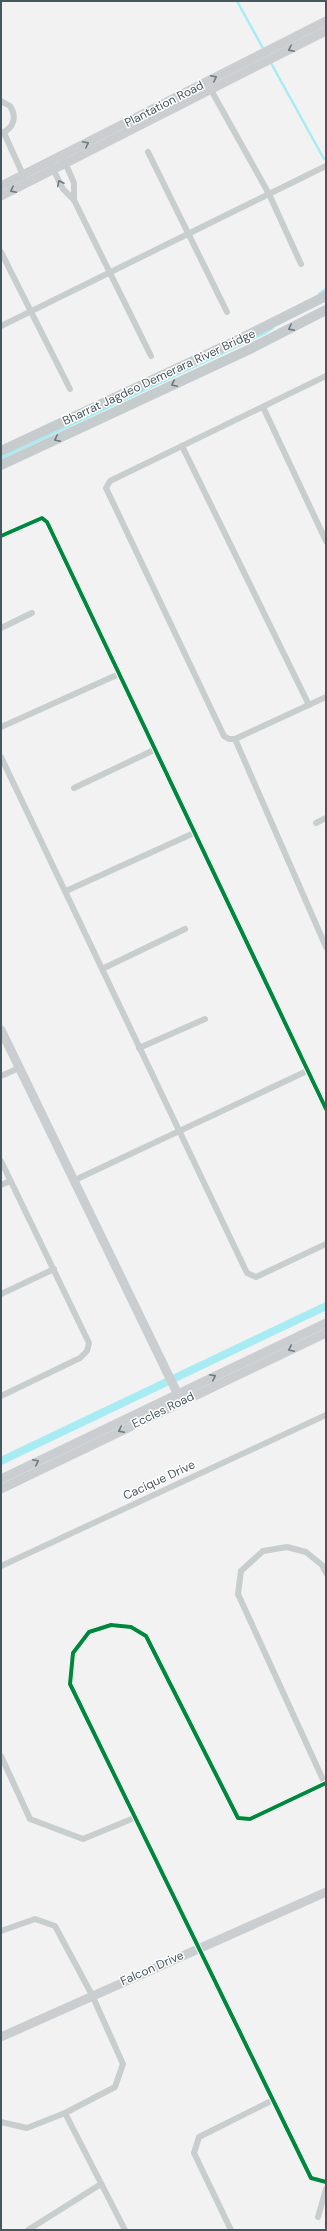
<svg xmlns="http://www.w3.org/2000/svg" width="327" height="2231" font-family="'DM Sans',sans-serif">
	<rect width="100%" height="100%" fill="#f2f2f2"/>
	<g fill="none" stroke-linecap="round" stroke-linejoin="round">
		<!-- stream -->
		<g stroke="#a8ecf3" stroke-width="2.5">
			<polyline points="237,1 264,50"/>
			<polyline points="271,63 324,159"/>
			<polyline points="319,294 326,289"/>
			<polyline points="1,458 265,333 273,328"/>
		</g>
		<!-- canal -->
		<polyline stroke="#a8ecf3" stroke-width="8" points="1,1461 326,1306"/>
		<!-- street -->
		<g stroke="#c8cdce" stroke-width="6">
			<polyline points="211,90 269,194 301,264"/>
			<path d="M1,101L10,106C17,116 14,128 2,133"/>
			<polyline points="4,133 24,177"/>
			<polyline points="148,152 227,312"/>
			<polyline points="64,160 74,183 74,200"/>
			<polyline points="52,167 63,189 74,200 151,356"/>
			<polyline points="1,252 70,389"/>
			<polyline points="1,326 326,166"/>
			<polyline points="326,376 110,481 106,488 224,736 229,739 235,739 326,697"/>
			<polyline points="263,407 326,541"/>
			<polyline points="182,446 309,705"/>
			<polyline points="1,536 42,518 47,522 326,1109"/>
			<polyline points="1,628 32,613"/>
			<polyline points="1,727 119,674"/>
			<polyline points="235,739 326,947"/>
			<polyline points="1,757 247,1273 256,1277 326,1244"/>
			<polyline points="74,788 154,750"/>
			<polyline points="316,823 326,818"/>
			<polyline points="66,891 194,833"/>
			<polyline points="102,969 185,929"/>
			<polyline points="139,1048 205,1019"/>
			<polyline points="1,1076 19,1068"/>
			<polyline points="1,1161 89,1343 87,1351 80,1358 1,1396"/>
			<polyline points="75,1180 307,1071"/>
			<polyline points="1,1185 10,1181"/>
			<polyline points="1,1294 54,1269"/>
			<polyline points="1,1566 326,1415"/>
			<polyline points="1,1756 30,1819 83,1839 134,1818"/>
			<polyline points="326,1783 250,1819 238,1818 146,1636 131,1627 111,1625 89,1632 73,1653 70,1684 311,2178 326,2182"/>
			<polyline points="325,1784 238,1594 241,1571 263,1551 287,1547 306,1552 322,1565 326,1573"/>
			<polyline points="1,1931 35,1919 55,1926 92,1995 123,2064 115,2087 65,2113 27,2128 1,2122"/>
			<polyline points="65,2113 125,2230"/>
			<polyline points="318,2217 326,2189"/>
			<polyline points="28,2230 101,2184"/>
			<polyline points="231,2230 194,2153 199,2137 273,2100"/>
		</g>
		<!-- secondary -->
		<g stroke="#caced0" stroke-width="9">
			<polyline points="1,186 326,21"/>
			<polyline points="1,196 326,31"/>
			<polyline points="1,1030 181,1401"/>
			<polyline points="1,1479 326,1323"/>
			<polyline points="1,1489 326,1333"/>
			<polyline points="1,2037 326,1892"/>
		</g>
		<!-- primary -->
		<g stroke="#c6cbcd" stroke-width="10">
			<polyline points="1,451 242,338 326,296"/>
			<polyline points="1,465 248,350 326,310"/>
		</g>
		<defs>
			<g id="cycleway">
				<polyline points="1,536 42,518 47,522 326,1109"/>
				<polyline points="326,1783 250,1819 238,1818 146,1636 131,1627 111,1625 89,1632 73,1653 70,1684 311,2178 326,2182"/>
			</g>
		</defs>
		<!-- cycleway casing -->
		<use href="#cycleway" stroke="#fff" stroke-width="6"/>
		<!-- cycleway -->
		<use href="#cycleway" stroke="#00873e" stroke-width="4"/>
	</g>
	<!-- one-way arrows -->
	<defs><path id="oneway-chevron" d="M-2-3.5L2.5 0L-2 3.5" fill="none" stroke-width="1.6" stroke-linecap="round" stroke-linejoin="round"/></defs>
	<g stroke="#6e7b82">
		<use href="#oneway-chevron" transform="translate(291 49) rotate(153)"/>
		<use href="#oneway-chevron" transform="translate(214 78) rotate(-27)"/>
		<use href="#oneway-chevron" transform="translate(86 144) rotate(-27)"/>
		<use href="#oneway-chevron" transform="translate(13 190) rotate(153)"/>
		<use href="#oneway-chevron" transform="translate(291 1349) rotate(155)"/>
		<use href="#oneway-chevron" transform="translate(213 1377) rotate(-26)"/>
		<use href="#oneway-chevron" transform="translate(121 1430) rotate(154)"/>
		<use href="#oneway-chevron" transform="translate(36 1462) rotate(-26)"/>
	</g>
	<use stroke="#6e7a81" href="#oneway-chevron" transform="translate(60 183) rotate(-117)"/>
	<g stroke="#6d7a81">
		<use href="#oneway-chevron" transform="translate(291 328) rotate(153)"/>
		<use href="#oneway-chevron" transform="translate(174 384) rotate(155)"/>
		<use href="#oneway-chevron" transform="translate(57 439) rotate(155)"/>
	</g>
	<g text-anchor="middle" stroke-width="3" stroke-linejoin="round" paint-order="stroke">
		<!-- street labels -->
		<g font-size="12" fill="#475760" stroke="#fff">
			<text transform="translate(164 104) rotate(-27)" y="4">Plantation Road</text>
			<text transform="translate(159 377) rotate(-25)" y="4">Bharrat Jagdeo Demerara River Bridge</text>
			<text transform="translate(163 1410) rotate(-26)" y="4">Eccles Road</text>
			<text transform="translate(159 1480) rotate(-25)" y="4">Cacique Drive</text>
			<text transform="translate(152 1968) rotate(-24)" y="4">Falcon Drive</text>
		</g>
	</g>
	<!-- border -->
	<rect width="327" height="2231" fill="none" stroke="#475760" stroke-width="4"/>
</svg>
